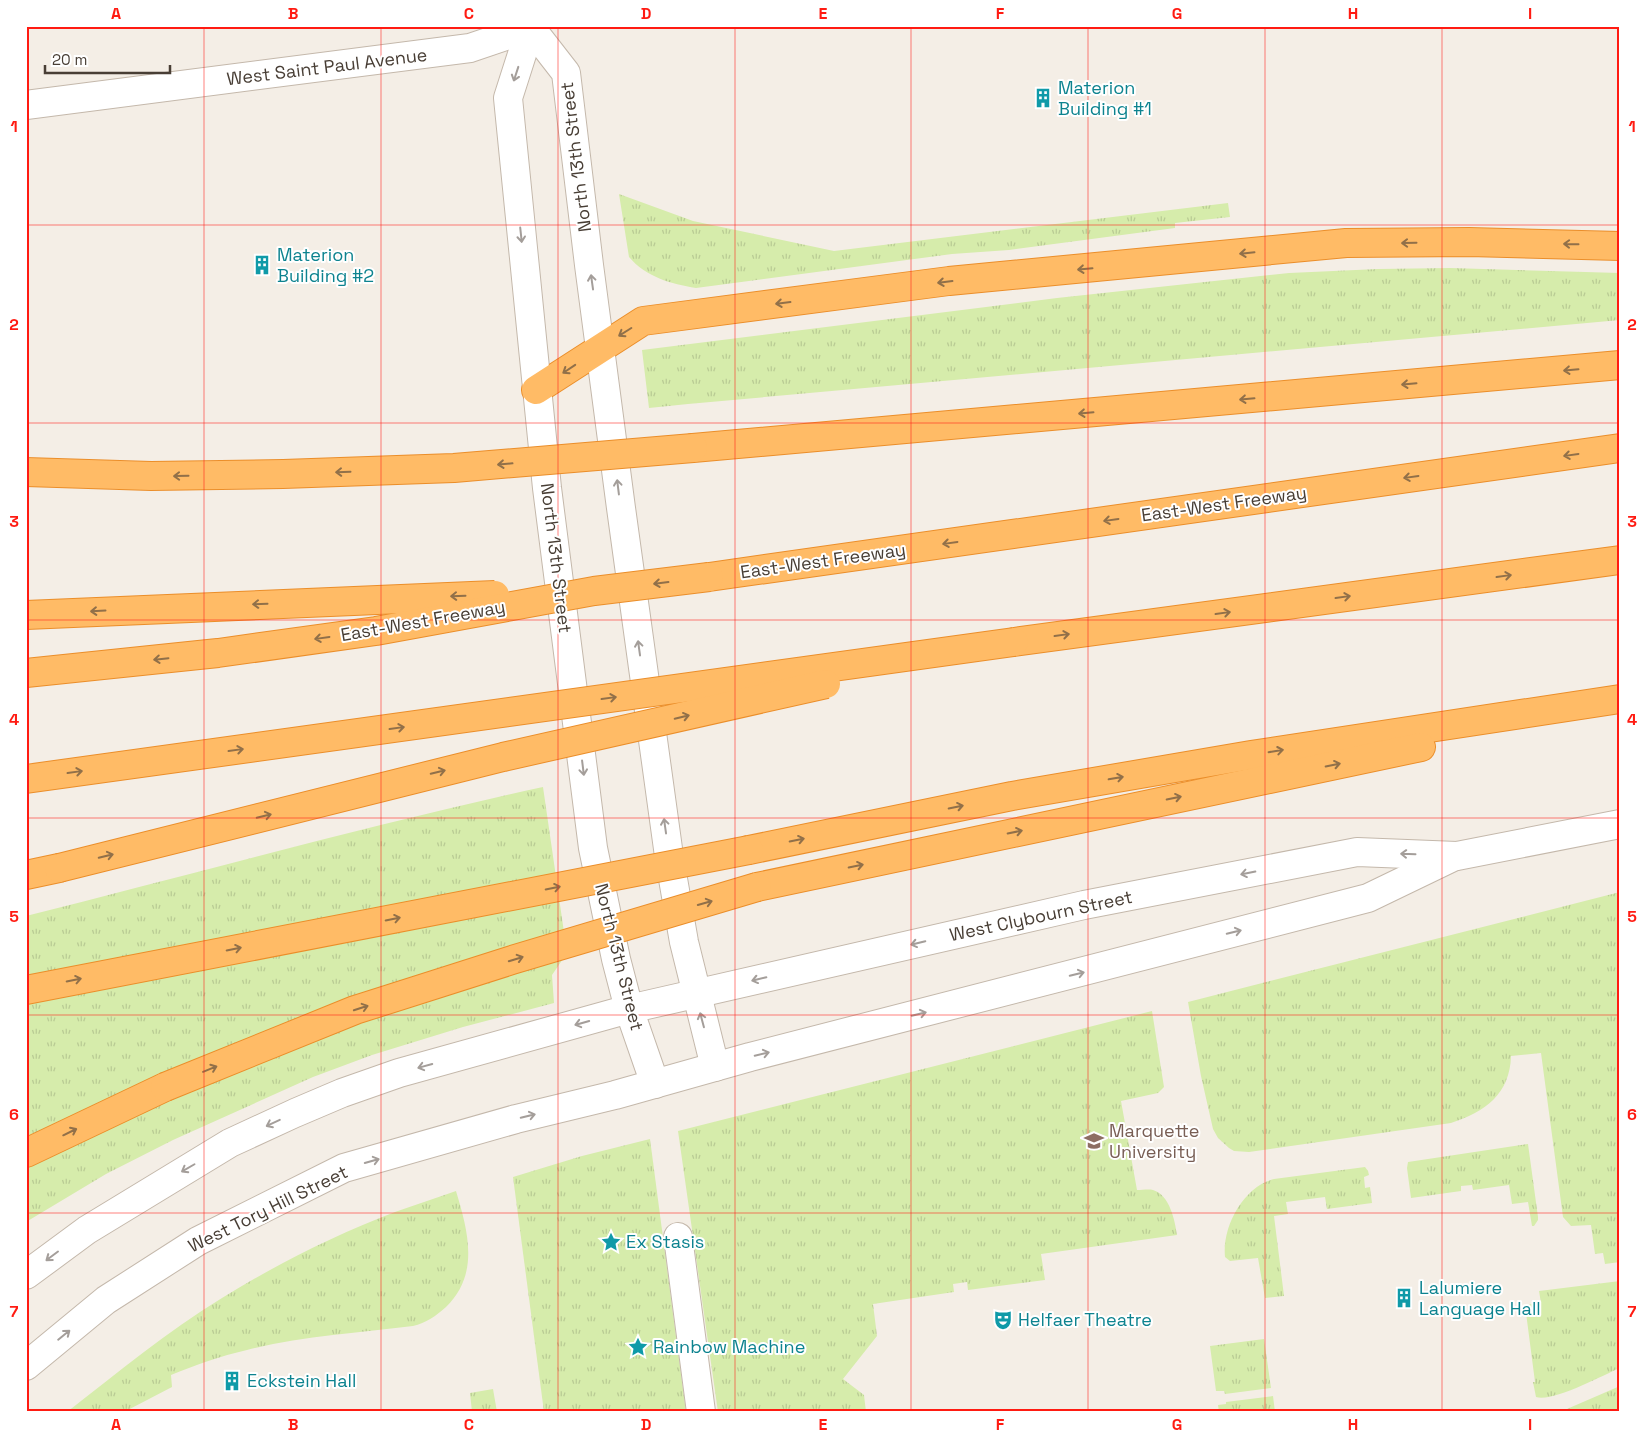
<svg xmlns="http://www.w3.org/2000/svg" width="1646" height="1438" font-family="'Space Grotesk',sans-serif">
	<defs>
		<pattern id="grass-tufts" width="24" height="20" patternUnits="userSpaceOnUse" patternTransform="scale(1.25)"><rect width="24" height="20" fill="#d6ecab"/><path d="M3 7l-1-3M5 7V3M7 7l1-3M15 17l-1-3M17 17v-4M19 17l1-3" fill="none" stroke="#b9cb94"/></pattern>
	</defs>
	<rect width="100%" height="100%" fill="#f4eee6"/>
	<!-- grass -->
	<g fill="url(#grass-tufts)">
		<path d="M619,194L693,221L834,251L1228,203L1230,217L1175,223V228L1009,250L952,254L696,288C671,284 646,277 629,257Z"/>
		<polygon points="1450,268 1620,273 1620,320 688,404 649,408 642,350 1057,298 1289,273 1378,269"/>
		<path d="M543,787L567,953L552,975L554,1003L463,1027L372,1055L313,1077L173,1140L106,1174L26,1222V916C198,873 369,825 543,787Z"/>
		<path d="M1620,892V1262L1605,1264L1603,1253L1595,1254L1591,1225L1571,1226L1563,1217L1541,1053L1511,1056C1510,1094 1485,1112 1451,1123L1249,1152L1234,1151L1229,1148L1218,1138L1213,1129L1201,1076L1188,1002Z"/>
		<path d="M1152,1011L1164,1087L1158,1093L1121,1101L1137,1190C1142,1190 1149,1189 1153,1190C1170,1195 1175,1221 1177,1235L1041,1254L1045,1280L968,1290L967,1282L953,1284L954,1292L873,1304L877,1336L843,1379L864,1395L866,1412H718L678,1131Z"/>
		<polygon points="650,1139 686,1412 544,1412 513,1177 582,1156"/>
		<polygon points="1528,1144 1538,1217 1538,1220 1534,1226 1532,1226 1528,1202 1512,1204 1509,1185 1473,1190 1472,1185 1461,1186 1461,1191 1411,1198 1407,1168 1408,1162"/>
		<path d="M1365,1167L1368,1171L1369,1175L1364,1177L1365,1188L1370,1187L1372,1203L1327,1209L1325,1197L1286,1202L1288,1214L1274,1216L1284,1296L1265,1298L1258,1258L1230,1261L1225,1257C1222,1227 1243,1187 1274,1179Z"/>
		<path d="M456,1191C468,1231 480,1274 446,1307C436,1316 426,1323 413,1326C359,1333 299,1336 247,1350C220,1356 196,1365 171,1375L172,1387L124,1412H67C117,1373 168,1331 222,1298C277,1264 335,1235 395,1212C415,1205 436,1198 456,1191Z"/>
		<path d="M1620,1281V1368C1601,1376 1554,1402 1536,1397L1533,1382H1535L1525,1305L1541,1303L1539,1291Z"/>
		<polygon points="1264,1339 1271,1388 1225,1394 1224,1391 1216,1391 1210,1346"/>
		<polygon points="1620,1386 1620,1412 1560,1412"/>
		<polygon points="493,1389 497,1412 472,1412 470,1393"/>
		<polygon points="1273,1396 1275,1412 1219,1412 1218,1405 1226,1404 1226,1402"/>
	</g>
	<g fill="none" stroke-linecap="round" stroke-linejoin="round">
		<defs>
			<polyline id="pedestrian" points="678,1237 701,1412"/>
			<g id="tertiary">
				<polyline points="531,26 508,98 547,488 593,848 616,959 629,1009 655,1084"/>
				<polyline points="531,28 566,73 589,265 621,508 669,856 684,942 715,1067"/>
				<polyline points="26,105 470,48 535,26"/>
				<polyline points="26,1275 87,1230 230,1143 295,1113 342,1093 399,1073 629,1009 1084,905 1357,852 1457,856 1620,824"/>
				<polyline points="26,1366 106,1300 198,1241 344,1168 516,1119 615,1095 750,1057 1368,898 1453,857"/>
			</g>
			<g id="motorway">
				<polyline points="536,390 643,321 949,281 1346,243 1469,242 1620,246"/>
				<polyline points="693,448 1620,365"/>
				<polyline points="709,577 1620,448"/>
				<polyline points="1014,642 1620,560"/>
				<polyline points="749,850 1012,796 1251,755 1620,699"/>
				<polyline points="26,875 59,868"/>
				<polyline points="757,887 1421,747"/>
				<polyline points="26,1153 165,1087"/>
			</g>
		</defs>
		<!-- pedestrian casing -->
		<use href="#pedestrian" stroke="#c4b8ab" stroke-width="30"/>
		<!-- tertiary casing -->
		<use href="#tertiary" stroke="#c4b8ab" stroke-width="30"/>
		<!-- motorway casing -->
		<use href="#motorway" stroke="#eb8e2a" stroke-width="30"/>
		<!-- pedestrian -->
		<use href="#pedestrian" stroke="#fff" stroke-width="28"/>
		<!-- tertiary -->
		<use href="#tertiary" stroke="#fff" stroke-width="28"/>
		<!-- motorway -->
		<use href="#motorway" stroke="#fb6" stroke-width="28"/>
		<defs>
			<g id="motorway-bridge">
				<polyline points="26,472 151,476 283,474 454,468 693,448"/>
				<polyline points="26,615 495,595"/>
				<polyline points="26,673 218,653 376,631 594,591 709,577"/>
				<polyline points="26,779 1014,642"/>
				<polyline points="59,868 503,757 826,684"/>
				<polyline points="26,990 749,850"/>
				<polyline points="165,1087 355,1010 512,960 757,887"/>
			</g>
		</defs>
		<!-- motorway-bridge casing -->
		<use href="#motorway-bridge" stroke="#eb8e2a" stroke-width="30" stroke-linecap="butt"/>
		<!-- motorway-bridge -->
		<use href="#motorway-bridge" stroke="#fb6" stroke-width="28"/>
	</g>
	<!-- one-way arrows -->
	<defs><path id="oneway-shaft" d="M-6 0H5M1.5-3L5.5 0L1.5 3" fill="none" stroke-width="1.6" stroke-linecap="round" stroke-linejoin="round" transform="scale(1.25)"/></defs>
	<g stroke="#a49e9a">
		<use href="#oneway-shaft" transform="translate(516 74) rotate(108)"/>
		<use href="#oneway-shaft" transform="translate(521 235) rotate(84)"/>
		<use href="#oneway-shaft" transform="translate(592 282) rotate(-98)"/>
		<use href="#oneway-shaft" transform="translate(618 487) rotate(-97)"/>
		<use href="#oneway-shaft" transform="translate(639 648) rotate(-98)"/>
		<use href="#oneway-shaft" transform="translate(583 768) rotate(83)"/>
		<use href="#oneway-shaft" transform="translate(665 826) rotate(-98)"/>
		<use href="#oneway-shaft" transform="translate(1408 854) rotate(-178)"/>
		<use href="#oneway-shaft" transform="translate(1248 873) rotate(169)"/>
		<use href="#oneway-shaft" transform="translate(1234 932) rotate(-14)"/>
		<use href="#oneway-shaft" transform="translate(918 943) rotate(167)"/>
		<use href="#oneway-shaft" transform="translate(1077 974) rotate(-14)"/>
		<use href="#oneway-shaft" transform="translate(759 979) rotate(167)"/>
		<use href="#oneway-shaft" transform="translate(919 1014) rotate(-14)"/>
		<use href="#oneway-shaft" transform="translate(702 1020) rotate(-105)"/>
		<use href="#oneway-shaft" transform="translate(582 1023) rotate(164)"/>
		<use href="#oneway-shaft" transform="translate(762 1054) rotate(-14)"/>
		<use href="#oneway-shaft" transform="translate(425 1066) rotate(165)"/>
		<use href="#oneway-shaft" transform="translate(528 1116) rotate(-14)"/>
		<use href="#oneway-shaft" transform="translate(273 1123) rotate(155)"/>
		<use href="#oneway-shaft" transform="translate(372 1161) rotate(-16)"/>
		<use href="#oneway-shaft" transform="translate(188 1168) rotate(150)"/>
		<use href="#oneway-shaft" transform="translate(52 1256) rotate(143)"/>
		<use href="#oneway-shaft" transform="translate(64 1335) rotate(-39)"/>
	</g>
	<g stroke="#917049">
		<use href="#oneway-shaft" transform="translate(1409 243) rotate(179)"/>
		<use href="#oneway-shaft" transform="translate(1571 244) rotate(-179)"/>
		<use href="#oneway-shaft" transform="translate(1247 253) rotate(174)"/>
		<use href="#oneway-shaft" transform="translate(1085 269) rotate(175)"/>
		<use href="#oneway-shaft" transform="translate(945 282) rotate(173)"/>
		<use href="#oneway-shaft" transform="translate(783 303) rotate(173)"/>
		<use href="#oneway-shaft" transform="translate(625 332) rotate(148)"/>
		<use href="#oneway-shaft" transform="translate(569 369) rotate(146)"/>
		<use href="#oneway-shaft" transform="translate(1571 370) rotate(175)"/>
		<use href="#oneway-shaft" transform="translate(1409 384) rotate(175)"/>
		<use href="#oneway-shaft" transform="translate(1247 399) rotate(175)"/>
		<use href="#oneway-shaft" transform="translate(1086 413) rotate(175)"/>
		<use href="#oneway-shaft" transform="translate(1571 455) rotate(172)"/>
		<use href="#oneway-shaft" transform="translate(505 464) rotate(175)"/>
		<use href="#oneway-shaft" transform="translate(343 472) rotate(178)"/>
		<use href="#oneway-shaft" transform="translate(181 476) rotate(179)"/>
		<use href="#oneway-shaft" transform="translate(1411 477) rotate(172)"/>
		<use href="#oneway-shaft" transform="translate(1111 520) rotate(172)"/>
		<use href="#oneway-shaft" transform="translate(950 543) rotate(172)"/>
		<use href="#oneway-shaft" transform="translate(1504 576) rotate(-8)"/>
		<use href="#oneway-shaft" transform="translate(661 583) rotate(173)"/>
		<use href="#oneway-shaft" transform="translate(458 596) rotate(178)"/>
		<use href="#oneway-shaft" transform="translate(1343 597) rotate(-8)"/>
		<use href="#oneway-shaft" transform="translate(260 604) rotate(178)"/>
		<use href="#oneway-shaft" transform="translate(98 611) rotate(177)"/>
		<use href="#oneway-shaft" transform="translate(1223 613) rotate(-8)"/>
		<use href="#oneway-shaft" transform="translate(1062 635) rotate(-8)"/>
		<use href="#oneway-shaft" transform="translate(322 638) rotate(172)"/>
		<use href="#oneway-shaft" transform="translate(161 659) rotate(174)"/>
		<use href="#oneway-shaft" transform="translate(609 698) rotate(-8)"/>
		<use href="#oneway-shaft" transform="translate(682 717) rotate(-13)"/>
		<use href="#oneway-shaft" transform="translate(397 728) rotate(-8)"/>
		<use href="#oneway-shaft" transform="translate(236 750) rotate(-8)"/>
		<use href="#oneway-shaft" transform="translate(1276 751) rotate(-9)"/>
		<use href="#oneway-shaft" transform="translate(1333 765) rotate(-12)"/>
		<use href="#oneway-shaft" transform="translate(75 772) rotate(-8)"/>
		<use href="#oneway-shaft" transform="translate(438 772) rotate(-14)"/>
		<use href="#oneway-shaft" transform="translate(1116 778) rotate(-10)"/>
		<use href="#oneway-shaft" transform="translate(1174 798) rotate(-12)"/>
		<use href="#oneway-shaft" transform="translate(956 807) rotate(-12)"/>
		<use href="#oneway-shaft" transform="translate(264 816) rotate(-14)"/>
		<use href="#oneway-shaft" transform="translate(1015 832) rotate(-12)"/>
		<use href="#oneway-shaft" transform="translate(797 840) rotate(-12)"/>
		<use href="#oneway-shaft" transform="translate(106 856) rotate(-14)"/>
		<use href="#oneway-shaft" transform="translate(856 866) rotate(-12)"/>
		<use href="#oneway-shaft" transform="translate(553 888) rotate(-11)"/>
		<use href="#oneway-shaft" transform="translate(705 903) rotate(-16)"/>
		<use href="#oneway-shaft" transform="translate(393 919) rotate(-11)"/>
		<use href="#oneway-shaft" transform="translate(234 949) rotate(-11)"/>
		<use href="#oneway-shaft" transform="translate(516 959) rotate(-17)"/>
		<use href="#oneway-shaft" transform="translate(74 980) rotate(-11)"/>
		<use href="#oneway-shaft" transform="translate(361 1008) rotate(-18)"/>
		<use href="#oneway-shaft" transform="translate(210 1069) rotate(-22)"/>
		<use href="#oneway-shaft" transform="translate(70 1132) rotate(-26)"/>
	</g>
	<!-- grid -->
	<path fill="none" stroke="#ff1b12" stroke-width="1" stroke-opacity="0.55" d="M204,26V1412M381,26V1412M558,26V1412M735,26V1412M911,26V1412M1088,26V1412M1265,26V1412M1442,26V1412M26,225H1620M26,423H1620M26,620H1620M26,818H1620M26,1015H1620M26,1213H1620"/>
	<!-- icons -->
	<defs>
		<symbol id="building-bare" viewBox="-9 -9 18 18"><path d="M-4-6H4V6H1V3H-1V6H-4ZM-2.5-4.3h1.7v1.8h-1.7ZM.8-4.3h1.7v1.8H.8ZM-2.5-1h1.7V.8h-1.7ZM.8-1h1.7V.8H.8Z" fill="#0f9aa8" stroke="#fff" stroke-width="2.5" paint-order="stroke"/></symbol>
		<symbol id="university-bare" viewBox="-9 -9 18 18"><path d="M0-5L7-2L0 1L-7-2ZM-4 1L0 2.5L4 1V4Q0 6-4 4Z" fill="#8d6e63" stroke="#fff" stroke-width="2.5" paint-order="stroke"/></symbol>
		<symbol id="sight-bare" viewBox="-9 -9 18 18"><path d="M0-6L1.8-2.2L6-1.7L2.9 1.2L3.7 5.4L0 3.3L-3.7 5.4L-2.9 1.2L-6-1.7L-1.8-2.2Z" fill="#0f9aa8" stroke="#fff" stroke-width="2.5" paint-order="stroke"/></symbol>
		<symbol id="theatre-bare" viewBox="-9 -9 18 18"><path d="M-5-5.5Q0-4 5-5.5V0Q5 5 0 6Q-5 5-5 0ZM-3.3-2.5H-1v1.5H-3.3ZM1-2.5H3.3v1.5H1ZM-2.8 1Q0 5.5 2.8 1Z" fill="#0f9aa8" stroke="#fff" stroke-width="2.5" paint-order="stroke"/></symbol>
	</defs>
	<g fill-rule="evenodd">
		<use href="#building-bare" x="1029" y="84" width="28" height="28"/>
		<use href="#building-bare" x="248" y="251" width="28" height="28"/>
		<use href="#university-bare" x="1080" y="1127" width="28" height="28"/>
		<use href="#sight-bare" x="597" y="1228" width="28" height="28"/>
		<use href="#building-bare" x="1390" y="1284" width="28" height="28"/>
		<use href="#theatre-bare" x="989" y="1306" width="28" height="28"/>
		<use href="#sight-bare" x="624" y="1333" width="28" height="28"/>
		<use href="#building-bare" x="218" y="1367" width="28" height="28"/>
	</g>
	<g text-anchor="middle" stroke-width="4" stroke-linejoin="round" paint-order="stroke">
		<!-- street labels -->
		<g font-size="18" fill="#483e35" stroke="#fff">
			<text transform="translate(327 67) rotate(-7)" y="6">West Saint Paul Avenue</text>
			<text transform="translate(576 157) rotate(-97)" y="6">North 13th Street</text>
			<text transform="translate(1224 504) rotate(-8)" y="6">East-West Freeway</text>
			<text transform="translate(556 558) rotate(83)" y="6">North 13th Street</text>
			<text transform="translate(823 561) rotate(-8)" y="6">East-West Freeway</text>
			<text transform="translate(423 621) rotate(-10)" y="6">East-West Freeway</text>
			<text transform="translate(1041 916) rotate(-12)" y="6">West Clybourn Street</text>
			<text transform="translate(619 957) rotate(76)" y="6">North 13th Street</text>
			<text transform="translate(268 1209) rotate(-26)" y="6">West Tory Hill Street</text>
		</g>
		<!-- culture labels -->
		<g font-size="18" fill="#0d838f" stroke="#fff" text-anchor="start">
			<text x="1058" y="94">Materion<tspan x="1058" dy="21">Building #1</tspan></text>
			<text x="277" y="261">Materion<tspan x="277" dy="21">Building #2</tspan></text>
			<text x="626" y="1248">Ex Stasis</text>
			<text x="1419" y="1294">Lalumiere<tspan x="1419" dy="21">Language Hall</tspan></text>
			<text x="1018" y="1326">Helfaer Theatre</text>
			<text x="653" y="1353">Rainbow Machine</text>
			<text x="247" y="1387">Eckstein Hall</text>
		</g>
		<!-- education labels -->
		<g font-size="18" fill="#785e54" stroke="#fff" text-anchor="start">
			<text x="1109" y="1137">Marquette<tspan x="1109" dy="21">University</tspan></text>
		</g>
	</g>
	<!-- border -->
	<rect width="1646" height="1438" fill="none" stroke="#ffffff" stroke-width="55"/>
	<!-- scale -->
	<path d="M45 65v8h125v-8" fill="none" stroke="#483e35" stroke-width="2.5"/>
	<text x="52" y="65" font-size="15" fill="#483e35" stroke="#ffffff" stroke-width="4" paint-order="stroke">20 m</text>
	<rect x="28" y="28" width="1590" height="1382" fill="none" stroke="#ff1b12" stroke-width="2"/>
	<g font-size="16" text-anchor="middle" font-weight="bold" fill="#ff1b12">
		<text x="116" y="19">A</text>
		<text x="293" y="19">B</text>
		<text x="469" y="19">C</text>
		<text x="646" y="19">D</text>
		<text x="823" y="19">E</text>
		<text x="1000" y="19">F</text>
		<text x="1177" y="19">G</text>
		<text x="1353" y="19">H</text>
		<text x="1530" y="19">I</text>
		<text x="14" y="132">1</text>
		<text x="1632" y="132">1</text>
		<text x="14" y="330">2</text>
		<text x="1632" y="330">2</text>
		<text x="14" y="527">3</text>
		<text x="1632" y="527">3</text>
		<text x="14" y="725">4</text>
		<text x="1632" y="725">4</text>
		<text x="14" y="922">5</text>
		<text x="1632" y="922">5</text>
		<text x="14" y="1120">6</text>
		<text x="1632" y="1120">6</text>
		<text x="14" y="1317">7</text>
		<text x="1632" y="1317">7</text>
		<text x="116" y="1430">A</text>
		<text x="293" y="1430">B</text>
		<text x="469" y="1430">C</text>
		<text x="646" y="1430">D</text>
		<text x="823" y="1430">E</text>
		<text x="1000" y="1430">F</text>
		<text x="1177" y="1430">G</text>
		<text x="1353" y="1430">H</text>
		<text x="1530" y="1430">I</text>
	</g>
</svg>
